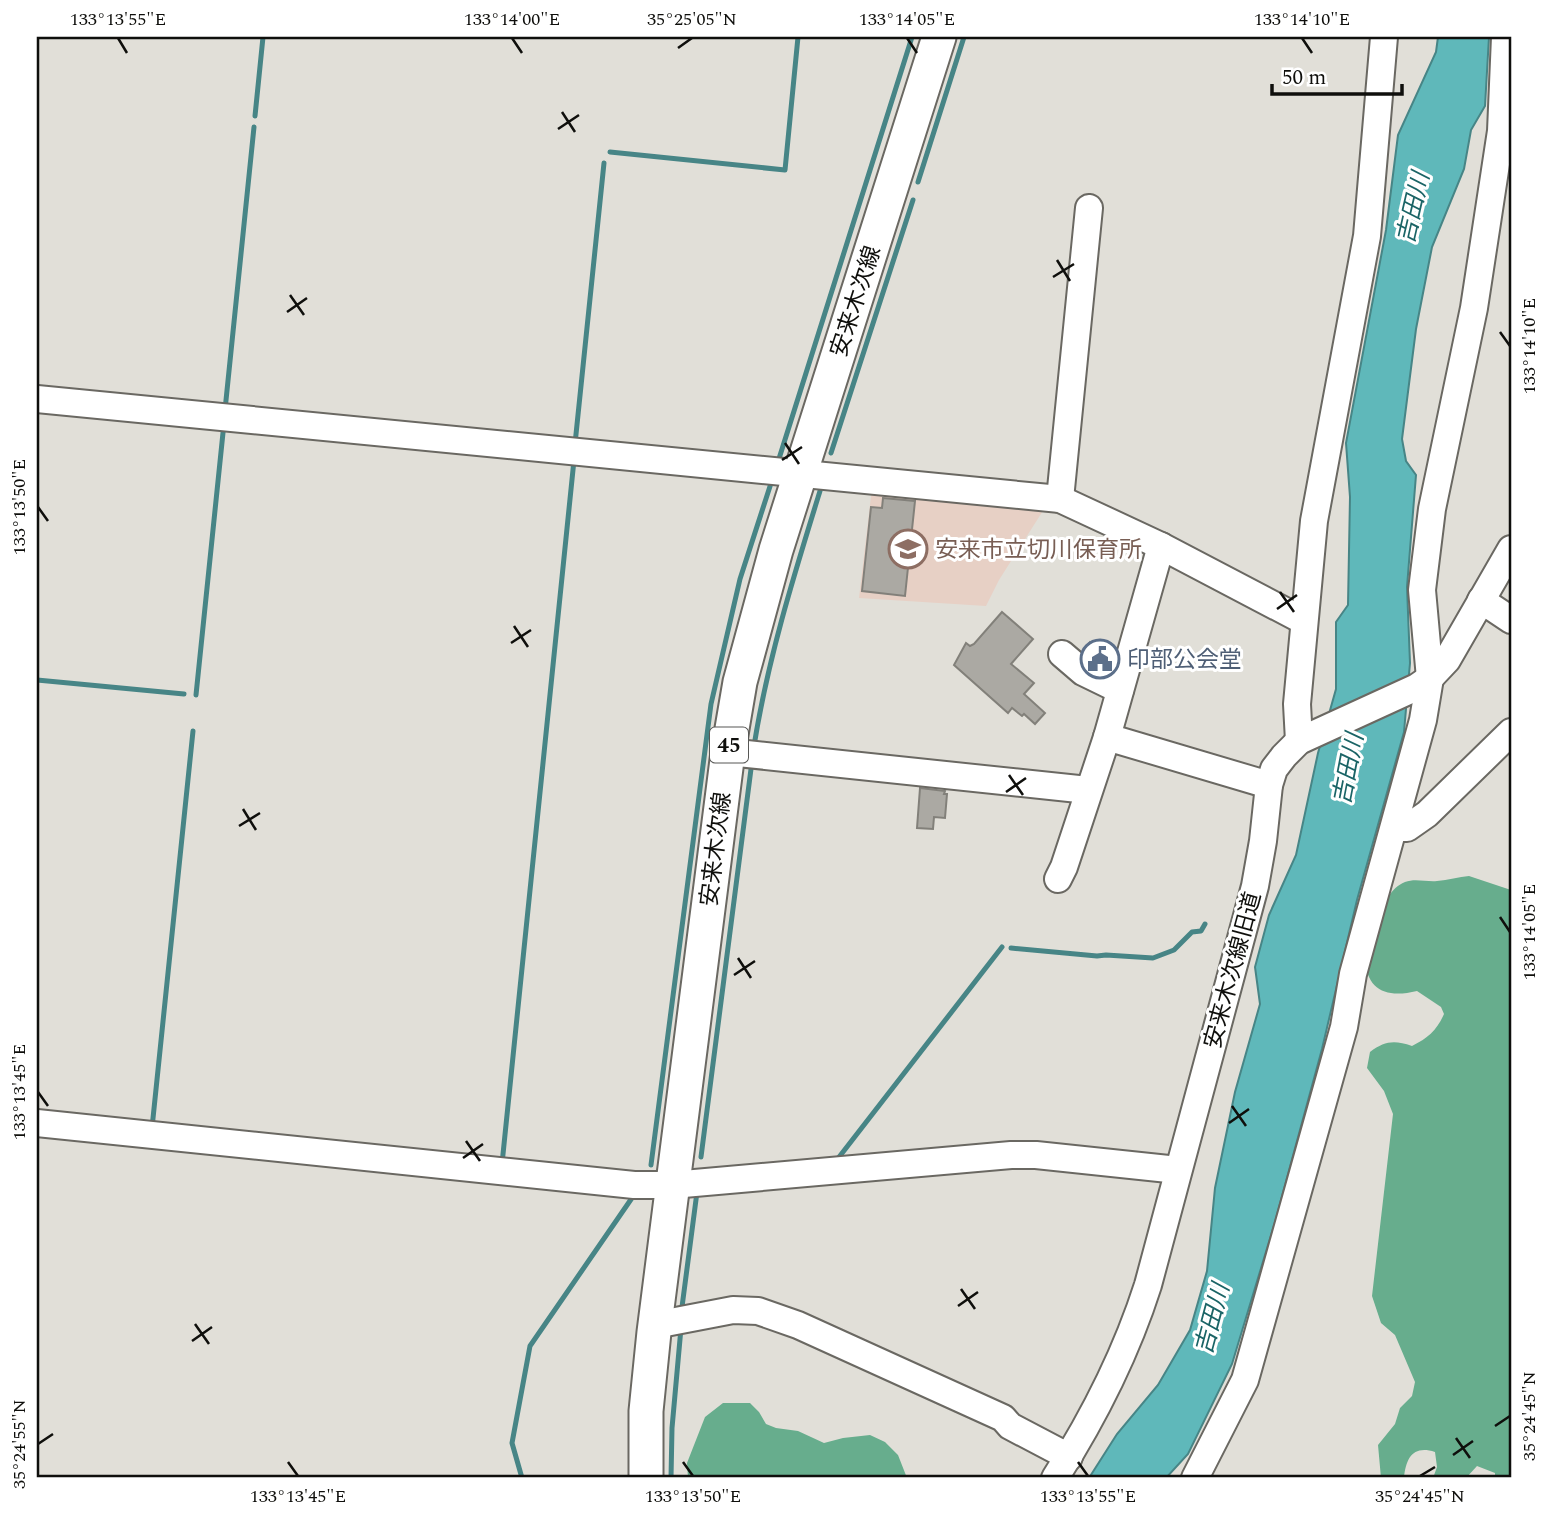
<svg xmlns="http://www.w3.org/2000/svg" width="1548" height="1515" font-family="Spectral,'Noto Sans JP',serif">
	<rect width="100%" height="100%" fill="#e1dfd8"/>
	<!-- education -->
	<polygon fill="#e7d0c5" points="872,488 1046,506 999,580 986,606 859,598"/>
	<!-- forest -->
	<g fill="#67ad8d">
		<path d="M1469,876L1511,890V1478H1495V1473L1477,1466L1466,1478H1433L1437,1467L1435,1452C1413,1445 1406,1458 1404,1478H1381L1378,1445L1395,1424L1400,1408L1412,1396L1415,1382L1395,1335L1381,1323L1372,1296L1393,1114L1384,1091L1367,1068L1370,1052C1385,1041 1394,1040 1412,1046C1428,1038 1437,1030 1444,1014L1441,1007L1417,991C1388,998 1366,992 1365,957C1365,945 1374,928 1379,916C1385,903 1390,888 1405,882C1415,878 1426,882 1437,881C1448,880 1459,877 1469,876Z"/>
		<polygon points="723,1403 750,1403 759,1412 766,1424 776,1428 798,1431 824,1443 843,1438 870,1435 885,1442 898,1455 907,1478 688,1478 687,1463 705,1417"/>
	</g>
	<!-- water -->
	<polygon fill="#5fb8ba" stroke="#478586" stroke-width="2" points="1438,37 1489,37 1485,106 1471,130 1464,169 1432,247 1416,329 1402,439 1406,461 1416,475 1407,587 1410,663 1404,732 1357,900 1322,1049 1275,1222 1232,1364 1188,1454 1166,1478 1089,1478 1117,1434 1158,1385 1190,1330 1207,1271 1215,1188 1235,1092 1260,1004 1255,967 1269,915 1296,855 1318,753 1336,689 1336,622 1348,605 1350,497 1346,443 1386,230 1398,135 1436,52"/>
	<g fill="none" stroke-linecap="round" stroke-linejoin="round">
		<!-- stream -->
		<g stroke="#478586" stroke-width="5">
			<polyline points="255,116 263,37"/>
			<polyline points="610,152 785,170 798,37"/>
			<polyline points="918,182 964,37"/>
			<polyline points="225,410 254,127"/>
			<polyline points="575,444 604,163"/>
			<polyline points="831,453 913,200"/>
			<polyline points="777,465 912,37"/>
			<polyline points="37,680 184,694"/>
			<polyline points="196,695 224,423"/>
			<path d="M754,746C768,658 794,575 820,491"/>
			<polyline points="1011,948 1097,956 1106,955 1153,958 1174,950 1192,932 1201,931 1205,924"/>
			<polyline points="152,1128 193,731"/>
			<polyline points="701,1157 751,769"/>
			<polyline points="836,1161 1002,947"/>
			<polyline points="502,1164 574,460"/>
			<polyline points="651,1165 711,704 740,579 773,477"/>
			<polyline points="682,1307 697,1192"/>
			<polyline points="522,1478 512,1443 530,1346 634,1195"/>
			<polyline points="671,1478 672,1428 681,1328"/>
		</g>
	</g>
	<!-- building -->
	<g fill="#aba9a3" stroke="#82807a" stroke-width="2">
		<polygon points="883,498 915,501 905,596 862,591 871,507 882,508"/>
		<polygon points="1002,612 1033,639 1011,664 1034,683 1024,694 1045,713 1035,724 1024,714 1022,716 1012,708 1008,713 954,665 966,643 970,646 974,644"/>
		<polygon points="1090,642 1113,658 1110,668 1092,659 1083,651"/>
		<polygon points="920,788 945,791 944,794 947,794 945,818 934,817 933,829 917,828"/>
	</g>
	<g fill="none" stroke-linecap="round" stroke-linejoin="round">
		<defs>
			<g id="minor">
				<polyline points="37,399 1060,499 1161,546 1304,621"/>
				<polyline points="1060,499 1089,208"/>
				<polyline points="1481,600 1511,620"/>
				<polyline points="1062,654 1083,672 1120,690"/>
				<polyline points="1107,737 1269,785"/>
				<polyline points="1299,741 1297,704 1314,521 1367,236 1384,37"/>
				<polyline points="728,752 1088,790"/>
				<polyline points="1394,828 1407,828 1427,814 1511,732"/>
				<polyline points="1058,879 1064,867 1107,737 1161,546"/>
				<polyline points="37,1123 634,1185 672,1185 1011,1155 1036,1155 1178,1170"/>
				<polyline points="655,1325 733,1310 758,1311 798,1325 1003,1418 1010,1426 1069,1457"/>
				<path d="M1055,1478C1094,1417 1126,1354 1148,1285L1255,886L1263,841L1269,785L1274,769L1284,756L1299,741L1417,687L1430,678L1447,660L1511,549"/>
				<polyline points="1195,1478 1245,1380 1344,1027 1353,974 1423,720 1430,678 1422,590 1432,509 1474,308 1501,131 1505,37"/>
			</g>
			<polyline id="major" points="646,1478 646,1411 654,1332 728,752 740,682 776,550 939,37"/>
		</defs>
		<!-- minor casing -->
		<use href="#minor" stroke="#6a6862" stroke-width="30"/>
		<!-- major casing -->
		<use href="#major" stroke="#6a6862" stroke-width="37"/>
		<!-- minor -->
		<use href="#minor" stroke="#fff" stroke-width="26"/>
		<!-- major -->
		<use href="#major" stroke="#fff" stroke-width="33"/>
	</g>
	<!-- ticks -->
	<path fill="none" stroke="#0f0f0c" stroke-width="2.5" d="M118,38L127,53M512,38L522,53M907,38L917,53M1302,38L1312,53M678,48L692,38M562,112L575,132M558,129L579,115M1057,260L1070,281M1053,277L1074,264M290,295L304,315M287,312L307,298M1500,332L1510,346M785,443L799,464M782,460L802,447M38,507L48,521M1280,592L1294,612M1277,609L1297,595M514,626L528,647M511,643L531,630M1009,775L1023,795M1006,792L1026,778M243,809L256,830M239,826L260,813M1500,917L1510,932M738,958L751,978M734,975L755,961M38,1092L48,1106M1232,1106L1246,1126M1229,1123L1249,1109M466,1141L480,1161M463,1158L483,1144M961,1289L975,1309M958,1306L978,1292M195,1324L209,1344M192,1341L212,1327M1495,1426L1510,1416M1456,1438L1470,1458M38,1444L53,1434M1453,1455L1473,1441M288,1462L298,1476M683,1462L693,1476M1078,1462L1088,1476M1420,1476L1435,1467"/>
	<!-- icons -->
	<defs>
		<symbol id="school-ring" viewBox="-11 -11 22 22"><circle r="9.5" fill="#fff" stroke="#8d6e63" stroke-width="1.5"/><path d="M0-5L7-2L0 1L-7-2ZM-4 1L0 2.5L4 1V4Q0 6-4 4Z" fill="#8d6e63"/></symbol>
		<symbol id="civic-ring" viewBox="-11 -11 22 22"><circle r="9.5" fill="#fff" stroke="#5c6f8a" stroke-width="1.5"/><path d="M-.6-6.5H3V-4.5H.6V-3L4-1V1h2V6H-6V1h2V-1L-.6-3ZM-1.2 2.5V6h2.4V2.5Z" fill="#5c6f8a"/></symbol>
	</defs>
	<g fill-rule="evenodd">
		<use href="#school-ring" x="886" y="527" width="44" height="44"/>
		<use href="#civic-ring" x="1078" y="637" width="44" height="44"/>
	</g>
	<g text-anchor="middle" stroke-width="6" stroke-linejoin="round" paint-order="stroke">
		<!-- shield labels -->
		<rect fill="#fff" stroke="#575755" stroke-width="2" x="710" y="727.5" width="38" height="35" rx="5"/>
		<g font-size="21" font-weight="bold" fill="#0f0f0c">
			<text x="729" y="752">45</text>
		</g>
		<!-- street labels -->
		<g font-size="23" fill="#0f0f0c" stroke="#fff">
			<text transform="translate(855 301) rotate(-72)" y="8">安来木次線</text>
			<text transform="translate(715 849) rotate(-83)" y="8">安来木次線</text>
			<text transform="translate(1232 970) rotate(-75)" y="8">安来木次線旧道</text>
		</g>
		<!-- education labels -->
		<g font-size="23" fill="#785e54" stroke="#fff" text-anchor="start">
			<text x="935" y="557">安来市立切川保育所</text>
		</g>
		<!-- service labels -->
		<g font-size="23" fill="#4e5e75" stroke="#fff" text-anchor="start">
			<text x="1127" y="667">印部公会堂</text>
		</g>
		<!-- water labels -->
		<g font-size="24" font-style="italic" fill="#1a6466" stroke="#fff">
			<text transform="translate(1413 208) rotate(-77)" y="8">吉田川</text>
			<text transform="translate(1348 769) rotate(-79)" y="8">吉田川</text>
			<text transform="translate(1212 1319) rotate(-75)" y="8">吉田川</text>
		</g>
	</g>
	<!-- border -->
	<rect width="1548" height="1515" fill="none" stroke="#ffffff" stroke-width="77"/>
	<!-- scale -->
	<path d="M1272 84v10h130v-10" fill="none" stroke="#0f0f0c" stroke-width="3.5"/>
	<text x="1282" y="84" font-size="21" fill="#0f0f0c" stroke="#ffffff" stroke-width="5" paint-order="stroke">50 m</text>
	<rect x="38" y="38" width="1472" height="1438" fill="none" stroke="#0f0f0c" stroke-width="2.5"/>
	<g font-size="18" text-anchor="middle" fill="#0f0f0c">
		<text x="118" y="25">133°13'55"E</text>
		<text x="512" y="25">133°14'00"E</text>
		<text x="692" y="25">35°25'05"N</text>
		<text x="907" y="25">133°14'05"E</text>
		<text x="1302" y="25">133°14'10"E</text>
		<text transform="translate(1529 346) rotate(-90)" y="6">133°14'10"E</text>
		<text transform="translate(19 507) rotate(-90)" y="6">133°13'50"E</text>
		<text transform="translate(1529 932) rotate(-90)" y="6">133°14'05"E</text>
		<text transform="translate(19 1092) rotate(-90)" y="6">133°13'45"E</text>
		<text transform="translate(1529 1416) rotate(-90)" y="6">35°24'45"N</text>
		<text transform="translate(19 1444) rotate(-90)" y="6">35°24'55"N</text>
		<text x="298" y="1502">133°13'45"E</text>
		<text x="693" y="1502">133°13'50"E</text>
		<text x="1088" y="1502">133°13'55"E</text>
		<text x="1420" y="1502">35°24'45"N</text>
	</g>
</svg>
